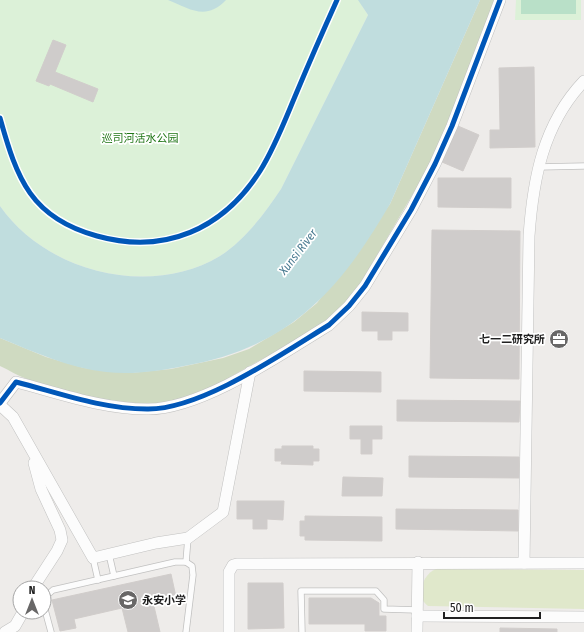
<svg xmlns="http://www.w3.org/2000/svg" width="584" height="632" font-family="'Fira Sans Condensed','Noto Sans SC',sans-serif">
	<rect width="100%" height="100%" fill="#eeecea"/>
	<!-- grass -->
	<path fill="#e0e8cb" d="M436,569L584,570V609L428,606C414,596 423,574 436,569Z"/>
	<!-- forest -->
	<path fill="#cfdac1" d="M480,0H494L450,121L428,168L356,291C334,321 299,340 266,357C240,371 213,388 185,399C149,412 63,394 27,379C18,376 9,370 0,366V338L46,357L84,368L130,373L171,369L223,358L249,349L294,322L317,303L390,204Z"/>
	<!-- park -->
	<g fill="#dcf1d8">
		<path d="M0,0H364L362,6L368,15L281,189C265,213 245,240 220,256C150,298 47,273 0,206Z"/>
		<polygon points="516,0 581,0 581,20 515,20"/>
	</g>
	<!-- pitch -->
	<rect fill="#b9e0c8" x="521" y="0" width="55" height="14"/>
	<!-- water -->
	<g fill="#c0ddde">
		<path d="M168,0H226C206,21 190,9 168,0Z"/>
		<path d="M358,0H480L390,204C339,292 288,348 184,366C159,371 132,375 106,372C69,368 34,352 0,338V206C47,273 150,298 220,256C245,240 265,213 281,189L368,15Z"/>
	</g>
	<!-- building -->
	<g fill="#cfcccb" stroke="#d1cdcb">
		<polygon points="53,40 66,45 55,72 98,89 93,102 50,84 49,86 36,81"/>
		<polygon points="534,67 535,147 490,148 490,130 500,130 499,68"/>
		<polygon points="458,126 479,135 463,171 442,162"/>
		<polygon points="438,178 511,178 511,208 438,207"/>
		<polygon points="432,230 520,231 519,379 430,378"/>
		<polygon points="362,312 408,313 408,331 392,331 392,340 378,340 378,331 362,331"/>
		<polygon points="304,371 381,372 381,392 304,391"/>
		<polygon points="397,400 520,401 519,422 397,421"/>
		<polygon points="350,426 382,426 382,439 372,439 372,454 361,454 361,439 350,439"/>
		<polygon points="282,446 313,446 313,449 319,449 319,461 313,461 313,465 281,464 282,461 275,461 275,449 282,449"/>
		<polygon points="409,456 519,457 519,478 409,477"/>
		<polygon points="343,477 383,478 382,496 342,496"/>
		<polygon points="237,501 284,501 283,520 267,519 267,529 253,529 253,519 237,519"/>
		<polygon points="396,509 518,510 518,531 396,529"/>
		<polygon points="305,516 382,517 382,541 305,540 305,536 300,536 300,521 305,521"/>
		<polygon points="171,574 176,597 153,602 160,632 128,632 122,608 74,619 76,628 60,631 52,600"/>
		<polygon points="248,583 283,583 284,628 248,629"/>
		<polygon points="309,598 371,598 379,603 379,616 386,616 386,631 365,631 365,624 309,624"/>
		<polygon points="500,628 557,629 557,632 500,632"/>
	</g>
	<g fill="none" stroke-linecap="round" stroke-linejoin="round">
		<defs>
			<g id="lane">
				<polyline points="538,167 584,166"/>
				<polyline points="109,554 114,576"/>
				<polyline points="93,558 98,580"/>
				<polyline points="186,562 188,538"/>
				<polyline points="44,598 53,590 175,562 186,562 192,566 193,575 186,632"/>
				<polyline points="44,606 51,632"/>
				<polyline points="302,632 301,591 376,591 384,600 384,609 417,610"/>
			</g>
			<g id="street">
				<path d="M0,403L16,382C59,393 102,409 147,409C201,410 283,353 329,325L349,306L365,286L411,210L435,164L452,126L500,0"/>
				<polyline points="0,405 13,417 93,558 156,543 188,538 223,512 250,372"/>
				<path d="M524,563L529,236C533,179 543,124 584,81"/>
				<polyline points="33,588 57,551 62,540 60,530 41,489 34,463"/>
				<polyline points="417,616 584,617"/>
				<polyline points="5,632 15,626 23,612"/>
				<polyline points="229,632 229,572 233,565 237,564 584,563"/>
				<polyline points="417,632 418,562"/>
			</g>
		</defs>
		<!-- lane casing -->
		<use href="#lane" stroke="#c1c1c0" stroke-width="7"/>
		<!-- street casing -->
		<use href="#street" stroke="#c1c1c0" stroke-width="12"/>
		<!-- lane -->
		<use href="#lane" stroke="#fcfcfc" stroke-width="5.5"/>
		<!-- street -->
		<use href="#street" stroke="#fcfcfc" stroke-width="11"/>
		<defs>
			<g id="cycleway">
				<path d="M0,118C17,179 31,218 97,236C165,255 223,229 260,171C275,147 285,120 296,94C309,63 323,31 337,0"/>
				<path d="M0,403L16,382C59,393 102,409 147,409C201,410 283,353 329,325L349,306L365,286L411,210L435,164L452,126L500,0"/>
			</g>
		</defs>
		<!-- cycleway casing -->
		<use href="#cycleway" stroke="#fff" stroke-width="8"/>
		<!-- cycleway -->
		<use href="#cycleway" stroke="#0057b8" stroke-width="5"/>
	</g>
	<!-- icons -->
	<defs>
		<symbol id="office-disc" viewBox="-11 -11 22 22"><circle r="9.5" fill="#686767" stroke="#fff"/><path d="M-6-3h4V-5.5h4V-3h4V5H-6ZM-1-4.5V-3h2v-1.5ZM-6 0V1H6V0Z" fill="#fff"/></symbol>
		<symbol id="school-disc" viewBox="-11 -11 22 22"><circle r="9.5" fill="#686767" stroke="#fff"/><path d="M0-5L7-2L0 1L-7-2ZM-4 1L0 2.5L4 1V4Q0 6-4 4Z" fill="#fff"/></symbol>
	</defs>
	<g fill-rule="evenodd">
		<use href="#office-disc" x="548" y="328" width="22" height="22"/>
		<use href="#school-disc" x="117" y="589" width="22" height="22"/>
	</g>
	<g text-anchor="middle" stroke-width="3.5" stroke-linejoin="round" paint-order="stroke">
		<!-- park labels -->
		<g font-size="11" fill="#207616" stroke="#fff">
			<text x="140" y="142">巡司河活水公园</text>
		</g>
		<!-- poi labels -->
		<g font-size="11" font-weight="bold" fill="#202020" stroke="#fff" text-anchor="end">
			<text x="545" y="343">七一二研究所</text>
			<text x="142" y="604" text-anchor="start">永安小学</text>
		</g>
		<!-- water labels -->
		<g font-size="12" font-style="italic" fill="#4a7b91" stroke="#fff">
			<text transform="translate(298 252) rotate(-52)" y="4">Xunsi River</text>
		</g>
	</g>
	<!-- north arrow -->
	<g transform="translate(32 600)"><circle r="19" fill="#ffffff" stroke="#a6a6a6"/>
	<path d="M0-3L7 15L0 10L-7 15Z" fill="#686767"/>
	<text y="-6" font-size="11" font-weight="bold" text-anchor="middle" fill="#202020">N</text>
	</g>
	<!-- scale -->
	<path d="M444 612v6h96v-6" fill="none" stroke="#202020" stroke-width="2"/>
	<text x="450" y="612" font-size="12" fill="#202020" stroke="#ffffff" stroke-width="3" paint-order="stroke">50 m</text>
</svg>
